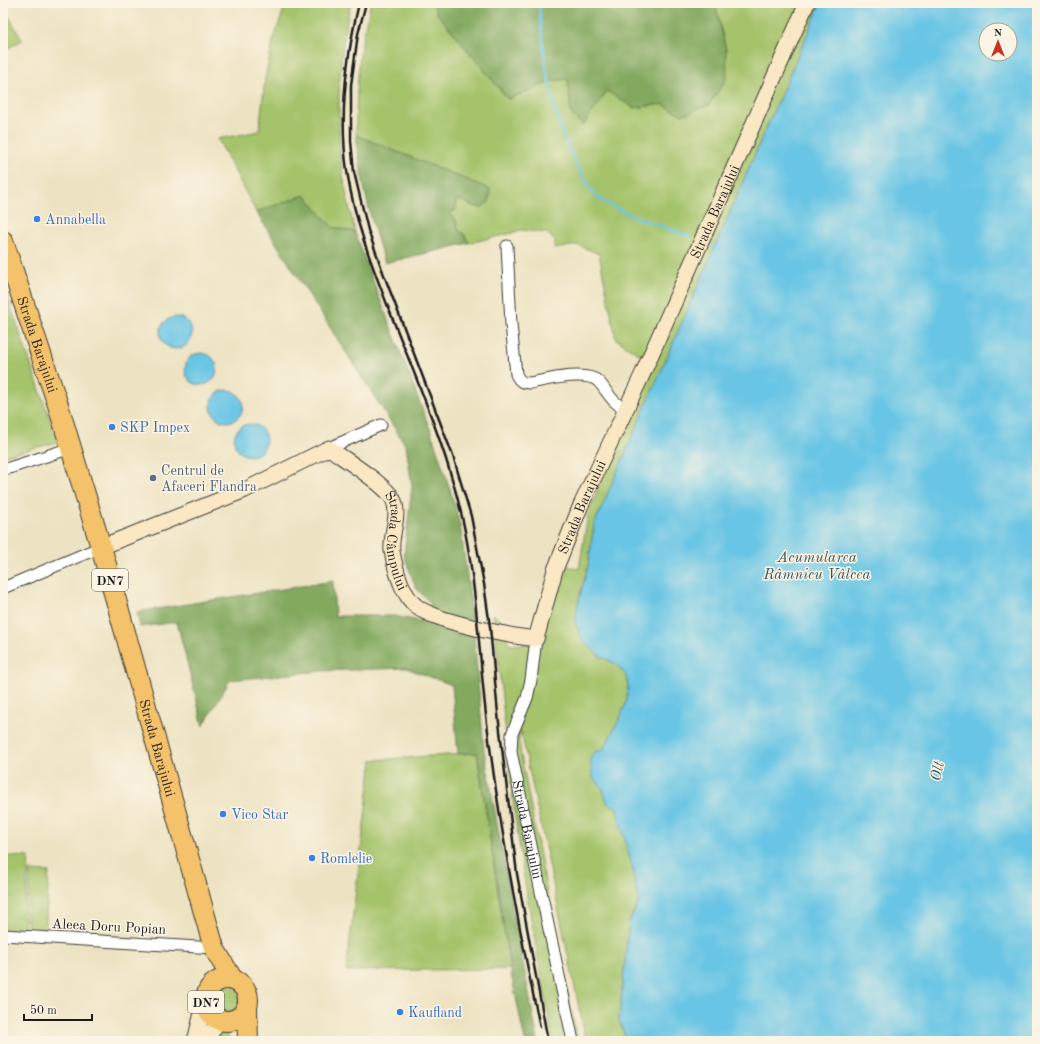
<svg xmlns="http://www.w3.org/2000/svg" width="1040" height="1044" font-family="'Old Standard TT',serif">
	<rect width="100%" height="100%" fill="#fcf5e5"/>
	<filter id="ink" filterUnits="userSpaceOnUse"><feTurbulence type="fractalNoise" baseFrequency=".025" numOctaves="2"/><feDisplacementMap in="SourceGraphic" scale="8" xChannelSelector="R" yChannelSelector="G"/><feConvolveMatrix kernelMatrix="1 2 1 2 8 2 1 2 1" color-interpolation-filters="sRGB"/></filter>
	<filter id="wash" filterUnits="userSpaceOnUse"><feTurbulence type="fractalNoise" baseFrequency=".012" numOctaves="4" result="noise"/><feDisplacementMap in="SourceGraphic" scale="16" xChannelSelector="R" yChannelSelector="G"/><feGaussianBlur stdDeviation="0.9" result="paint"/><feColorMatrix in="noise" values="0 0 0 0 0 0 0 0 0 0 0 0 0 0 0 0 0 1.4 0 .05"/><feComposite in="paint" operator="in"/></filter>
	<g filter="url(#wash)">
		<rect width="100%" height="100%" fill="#ede3c2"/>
		<!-- green -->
		<g fill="#a4c36b" stroke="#607044">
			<path d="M286,3H351C342,39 339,74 339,112C339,131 339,150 342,169C345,190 350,211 355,232L332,227L305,195L256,212L218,139L259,131L265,79L273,41Z"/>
			<path d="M371,3H433L437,13L508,99L552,81L568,79L571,114L607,91L634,108L662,104L682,115L726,50L715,3H752L774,6L777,3H822L819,7L594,525L588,566L578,603L598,655L616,664L626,675L628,686L627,700L620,718L603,750L593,778L602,787L608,804L616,806L633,870L639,902L629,922L619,1020L627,1041H586L521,731L519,740L521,755L556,940L578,1041H553L527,896L514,810L493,614L503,623L509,645L539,643L561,564L579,569L588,514L614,448L652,361L640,355L616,339L599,254L578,245L554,249L555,241L547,233L520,230L512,233L469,243L464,234L458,230L456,221L450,214L456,201L461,200L470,205L481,208L356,135C356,89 358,48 371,3Z"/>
			<polygon points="3,6 22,40 3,51"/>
			<polygon points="3,285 58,442 3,456"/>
			<polygon points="477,753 510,969 346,971 372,760"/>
			<polygon points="3,856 29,857 24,933 3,932"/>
			<polygon points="30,871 49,872 45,933 27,932"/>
			<circle cx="227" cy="1000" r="14"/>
			<polygon points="222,1028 224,1030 231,1041 212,1041"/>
		</g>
		<!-- forest -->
		<g fill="#83a95f" stroke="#50623e">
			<polygon points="433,3 715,3 726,50 727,78 709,105 682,115 662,104 634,108 607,91 583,126 571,114 568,79 552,81 508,99 437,13"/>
			<path d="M356,135L490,189L489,202L481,208L470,205L461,200L456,201V209L450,214L456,221L458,230L464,234L469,243L385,263C370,220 361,180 356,135Z"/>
			<polygon points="305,195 332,227 355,232 368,268 430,429 450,489 460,525 472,612 484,750 511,900 538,1041 525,1041 510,969 477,753 458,754 452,685 406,668 322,671 230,680 203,726 177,622 140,627 137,612 333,581 335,616 394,616 420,621 431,604 416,588 404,555 412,486 406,446 256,212"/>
		</g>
		<!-- water -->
		<g fill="#67c5e5" stroke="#427080" fill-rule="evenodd">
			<path d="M822,3H1037V1041H627L619,1020L629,922L639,902L633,870L616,806L608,804L602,787L593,778L590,760L594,752L603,750L620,718L627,700L628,686L626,675L616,664L598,655L582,639L575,622L578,603L588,566L594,525L819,7ZM986,30H1010V54H986Z"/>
			<circle cx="176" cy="333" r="16"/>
			<circle cx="201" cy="369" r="16"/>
			<circle cx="227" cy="406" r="16"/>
			<circle cx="250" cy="440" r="16"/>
		</g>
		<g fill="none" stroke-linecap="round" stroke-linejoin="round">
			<!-- stream -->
			<g stroke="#67c5e5" stroke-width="2.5">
				<path d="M539,3C542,47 549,96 564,138C572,158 583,177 594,195C619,214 660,225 690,236"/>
				<polyline points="705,242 714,246"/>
			</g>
		</g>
	</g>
	<g filter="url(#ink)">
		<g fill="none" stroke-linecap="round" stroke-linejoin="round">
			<defs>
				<g id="street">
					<path d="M507,246L511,324L516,374C519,381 522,383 530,383C546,380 585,370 598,381C604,387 608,395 614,401C617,404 622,407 626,411"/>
					<polyline points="329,448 381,425"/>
					<polyline points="3,470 71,448"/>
					<polyline points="3,588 101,547"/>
					<path id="s1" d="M536,639L531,680L527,698L512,734L511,752L573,1041"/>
					<polyline points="3,935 214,948"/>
				</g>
				<g id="secondary">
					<path id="s2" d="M101,547L245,490L329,448C344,459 385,484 393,499C401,514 390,534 392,551C395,568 402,594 416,606C424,613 436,616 446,620C476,629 505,635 536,639L555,570L581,505L642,375L807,3"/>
					<polyline points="195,1041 206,997"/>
					<polyline points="206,1041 219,1020"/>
				</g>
				<g id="highway">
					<path id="s3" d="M3,241L58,405L101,547L214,948L233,980"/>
					<circle cx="227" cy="1000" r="21"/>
					<polyline points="247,1008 248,1041"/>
				</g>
			</defs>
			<!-- street casing -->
			<use href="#street" stroke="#3b3a35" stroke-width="13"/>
			<!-- secondary casing -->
			<use href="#secondary" stroke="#3b3a35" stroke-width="17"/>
			<!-- highway casing -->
			<use href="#highway" stroke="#3b3a35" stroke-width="22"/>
			<!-- street -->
			<use href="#street" stroke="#fff" stroke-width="11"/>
			<!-- secondary -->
			<use href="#secondary" stroke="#fae7c3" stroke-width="15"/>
			<!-- highway -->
			<use href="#highway" stroke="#f3c26a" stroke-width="20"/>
			<!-- rail -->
			<g stroke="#1c1c1c" stroke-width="2.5">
				<path d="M359,3C346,58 339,115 347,171C354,219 372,266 390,312C418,384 450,455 465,531C477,592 479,654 486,715C498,820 518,924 540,1027"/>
				<polyline points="366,3 358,34 351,85 351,141 354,172 368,230 384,275 453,456 471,516 484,584 490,627 498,714 517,874 548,1041"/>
			</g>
		</g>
	</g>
	<!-- markers -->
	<g fill="#3f7fe0" stroke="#fcf5e5" stroke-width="1.5">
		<circle cx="37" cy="219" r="4"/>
		<circle cx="112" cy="427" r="4"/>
		<circle cx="223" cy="814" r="4"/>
		<circle cx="312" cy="858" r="4"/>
		<circle cx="400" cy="1012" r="4"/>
	</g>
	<circle fill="#5c6f8a" stroke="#fcf5e5" stroke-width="1.5" cx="153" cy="478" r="4"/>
	<g text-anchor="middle" stroke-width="3" stroke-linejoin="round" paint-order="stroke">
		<!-- shield labels -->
		<g fill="#fcf5e5" stroke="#5f5d58" stroke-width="1">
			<rect x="92" y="569" width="36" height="22" rx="3"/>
			<rect x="188" y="991" width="36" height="22" rx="3"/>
		</g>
		<g font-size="13" font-weight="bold" fill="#1c1c1c">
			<text x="110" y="585">DN7</text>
			<text x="206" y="1007">DN7</text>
		</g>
		<!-- street labels -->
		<g font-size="14" fill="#1c1c1c" stroke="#fcf5e5">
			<text dy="5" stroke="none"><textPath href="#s2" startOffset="1034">Strada Barajului</textPath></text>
			<text dy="5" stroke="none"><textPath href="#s3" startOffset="109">Strada Barajului</textPath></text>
			<text dy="5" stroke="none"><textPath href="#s2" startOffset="710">Strada Barajului</textPath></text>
			<text dy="5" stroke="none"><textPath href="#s2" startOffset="373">Strada Câmpului</textPath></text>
			<text dy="5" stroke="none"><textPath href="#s3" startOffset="530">Strada Barajului</textPath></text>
			<text dy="5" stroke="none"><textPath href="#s1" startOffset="196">Strada Barajului</textPath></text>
			<text transform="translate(109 926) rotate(3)" y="5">Aleea Doru Popian</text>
		</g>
		<!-- shop labels -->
		<g font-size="14" fill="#366cbe" stroke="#fcf5e5" text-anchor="start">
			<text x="45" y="224">Annabella</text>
			<text x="120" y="432">SKP Impex</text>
			<text x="231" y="819">Vico Star</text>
			<text x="320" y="863">Romlelie</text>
			<text x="408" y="1017">Kaufland</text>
		</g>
		<!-- service labels -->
		<g font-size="14" fill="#4e5e75" stroke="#fcf5e5" text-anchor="start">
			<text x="161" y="475">Centrul de<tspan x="161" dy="16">Afaceri Flandra</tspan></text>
		</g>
		<!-- water labels -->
		<g font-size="15" font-style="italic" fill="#365762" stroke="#fcf5e5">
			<text x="817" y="562">Acumularea<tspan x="817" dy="17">Râmnicu Vâlcea</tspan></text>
			<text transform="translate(937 771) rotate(-77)" y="5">Olt</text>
		</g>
	</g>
	<!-- margin -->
	<rect width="1040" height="1044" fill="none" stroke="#fcf5e5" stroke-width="16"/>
	<!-- north arrow -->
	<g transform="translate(998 42)"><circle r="19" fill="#fcf5e5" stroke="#a29e95"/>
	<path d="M0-3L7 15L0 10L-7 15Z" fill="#c8321e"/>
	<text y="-6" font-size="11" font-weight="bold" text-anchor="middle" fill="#1c1c1c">N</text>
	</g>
	<!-- scale -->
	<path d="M24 1014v6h68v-6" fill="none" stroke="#1c1c1c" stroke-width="2"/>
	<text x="30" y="1014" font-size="12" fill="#1c1c1c" stroke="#fcf5e5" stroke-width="3" paint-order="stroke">50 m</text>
</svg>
